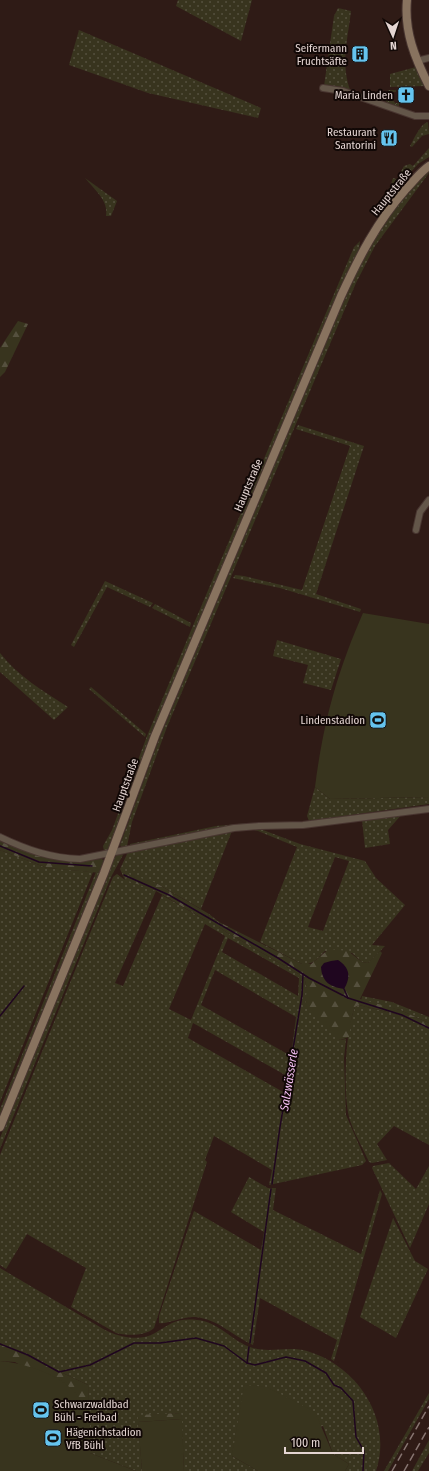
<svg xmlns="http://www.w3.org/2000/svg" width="429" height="1471" font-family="'Fira Sans Condensed',sans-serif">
<defs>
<pattern id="grass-dots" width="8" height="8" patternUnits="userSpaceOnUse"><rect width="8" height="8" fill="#38341e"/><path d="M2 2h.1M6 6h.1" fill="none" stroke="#55503e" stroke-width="1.8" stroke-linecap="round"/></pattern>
<pattern id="forest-firs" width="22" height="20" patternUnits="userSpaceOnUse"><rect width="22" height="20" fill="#38341e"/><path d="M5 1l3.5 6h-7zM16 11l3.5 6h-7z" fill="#55503e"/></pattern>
<pattern id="garden-furrows" width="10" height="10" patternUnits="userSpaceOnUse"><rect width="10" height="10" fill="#38341e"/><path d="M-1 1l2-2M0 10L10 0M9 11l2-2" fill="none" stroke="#55503e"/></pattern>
</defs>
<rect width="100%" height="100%" fill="#2f1b16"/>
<!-- grass -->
<g fill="url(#grass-dots)" fill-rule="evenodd">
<polygon points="178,0 252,0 241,41 176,6"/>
<path d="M 338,8 L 351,11 C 348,38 340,65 351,92 L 324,86 L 334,16 Z"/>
<polygon points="79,30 261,108 258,118 148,93 69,65"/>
<polygon points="416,67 426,86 390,87 390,74"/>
<path d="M 428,122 L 429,134 L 422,136 L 412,147 L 410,146 C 414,139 420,124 428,122 Z"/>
<polygon points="429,148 429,157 418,164 385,201 393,178 397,179 404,166 410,164 413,166"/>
<path d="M 429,170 L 429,173 L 375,246 L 356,283 L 167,727 L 132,822 L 127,846 L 122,848 L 120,845 L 160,737 L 352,282 C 372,242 395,199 429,170 Z"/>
<path d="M 85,178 L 117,201 L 111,216 L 106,216 C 109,201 94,189 85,178 Z"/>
<polygon points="360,241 359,249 109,849 104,851 103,846 112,830 147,736 192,628 354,247"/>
<polygon points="298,425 364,446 316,594 361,609 360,612 280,588 233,578 235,575 244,576 302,590 350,446 296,429"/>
<polygon points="105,581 153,603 150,607 107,587 74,647 71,645"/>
<polygon points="155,604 191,623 190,627 152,608"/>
<polygon points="277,640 341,659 331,690 303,683 308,665 273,656"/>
<path d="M 0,653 C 18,676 43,691 68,707 L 54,720 L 0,672 Z"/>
<polygon points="91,687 146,734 145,737 89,689"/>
<polygon points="315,787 330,799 429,797 429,804 309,821 307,816"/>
<polygon points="403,813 388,830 390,844 365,848 362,820"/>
<polygon points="248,823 269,823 130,847 130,844 216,826"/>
<path d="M 260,827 L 263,830 L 300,844 L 365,861 L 376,878 L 405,905 L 372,945 L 385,946 C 381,950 372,960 368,963 L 362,962 L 352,953 L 325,951 C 318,958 312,966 302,964 L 260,942 L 297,847 L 258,831 L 247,828 ZM 335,857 L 349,861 L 323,931 L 308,927 Z"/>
<path d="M 232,831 L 201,909 L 156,883 L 127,875 L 156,891 L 115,983 L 123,986 L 162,895 L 205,920 L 208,919 L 209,914 L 219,922 L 219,927 L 226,932 L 304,977 L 307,988 L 340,1040 L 346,1039 L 344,1058 L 346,1115 L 366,1161 L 362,1165 L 269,1185 L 272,1170 L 214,1136 L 205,1160 L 207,1162 L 154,1328 C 146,1336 127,1336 116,1333 L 71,1307 L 86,1268 L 27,1234 L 6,1269 L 0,1265 L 0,1155 L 113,877 L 117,874 L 125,880 L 120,869 L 128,852 ZM 205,924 L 225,936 L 191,1020 L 169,1009 ZM 228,938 L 299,978 L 298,996 L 222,952 ZM 215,970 L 296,1017 L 291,1056 L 201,1005 ZM 193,1023 L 287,1076 L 285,1093 L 188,1038 Z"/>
<polygon points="0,850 47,868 93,872 0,1102"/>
<polygon points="119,853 123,855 111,877 0,1149 0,1138 113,859"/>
<polygon points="96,872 101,873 0,1120 0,1109"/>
<polygon points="362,996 392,1002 429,1017 429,1023 400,1010 361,1001"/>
<path d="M 359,1005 L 399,1015 L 429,1029 L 429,1145 L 394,1126 L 377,1144 L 387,1160 L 372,1163 L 369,1162 C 363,1148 353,1132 349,1117 C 343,1091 345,1031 355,1007 Z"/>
<polygon points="389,1163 416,1189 429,1166 429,1204 410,1248 372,1168 373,1166"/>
<path d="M 249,1177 L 268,1188 L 276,1188 L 273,1210 L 361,1254 L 380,1190 L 382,1194 L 334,1361 L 331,1359 L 337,1340 L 260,1298 L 253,1345 C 233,1336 218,1319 195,1317 C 184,1316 165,1325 159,1323 L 159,1316 L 194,1211 L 261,1250 L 264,1232 L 231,1212 Z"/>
<polygon points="393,1218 415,1261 428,1269 396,1338 360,1317"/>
<path d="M 0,1268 L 105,1330 C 119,1337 140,1342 155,1333 C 171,1324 175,1318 197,1320 C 220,1322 232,1342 253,1348 C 270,1353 289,1346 307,1351 C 358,1366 393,1420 376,1471 L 345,1471 L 349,1464 L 333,1454 L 323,1426 L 232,1456 L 258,1471 L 184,1471 L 181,1413 L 138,1416 L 142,1471 L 136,1471 L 90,1453 L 88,1385 L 0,1343 Z"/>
<polygon points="429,1393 429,1399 388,1471 384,1471"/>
<polygon points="429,1440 429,1453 418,1471 412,1471"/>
</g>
<!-- forest -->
<g fill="url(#forest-firs)">
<polygon points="18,321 28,324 5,372 0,377 0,348"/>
<path d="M 0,839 C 38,858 59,863 102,859 L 104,861 L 101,873 L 47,868 L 0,850 Z"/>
<polygon points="128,874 156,883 209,914 208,920 205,920 156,891 126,880"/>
<polygon points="219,922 302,964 311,964 329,949 348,951 362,962 368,963 380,951 382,953 360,999 400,1010 429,1023 429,1029 399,1015 359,1005 355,1007 352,1016 349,1037 340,1040 305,1006 307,988 304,977 226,932 219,927"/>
<polygon points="0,1343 88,1385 90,1419 84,1419 82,1402 15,1362 0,1361"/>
<polygon points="181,1413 182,1419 138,1422 138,1415"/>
</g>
<!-- garden -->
<polygon fill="url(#garden-furrows)" points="388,90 396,90 396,92 393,92 390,95 395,103 399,103 399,107 390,105 380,96 380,92 388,92"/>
<!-- pitch -->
<g fill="#38341e">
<path d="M 363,613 L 429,624 L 429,797 L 330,799 L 315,787 C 323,723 337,672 363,613 Z"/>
<path d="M 0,1361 C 25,1363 68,1376 81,1401 C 83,1406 83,1413 84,1419 L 90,1419 L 90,1453 L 136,1471 L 0,1471 Z"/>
<polygon points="244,1385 267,1387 315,1412 333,1454 349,1464 345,1471 258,1471 232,1456"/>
<polygon points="182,1419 184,1471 142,1471 138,1422"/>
</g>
<!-- water -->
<path fill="#1f061f" d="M 338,960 C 350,968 351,977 344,989 C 330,987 322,982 321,967 L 324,963 L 331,961 Z"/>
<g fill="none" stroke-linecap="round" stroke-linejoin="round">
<!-- stream -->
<g stroke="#1f061f" stroke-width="1.5">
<polyline points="0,846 39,862 92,866"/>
<polyline points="124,875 169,895 278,958 309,978 348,998 402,1015 429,1028"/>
<polyline points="344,989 348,998"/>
<polyline points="0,1016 24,986"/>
<polyline points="272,1184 280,1127 302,995 303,974"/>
<polyline points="250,1343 271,1189"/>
<polyline points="0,1344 28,1355 59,1372 90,1365 134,1343 160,1343 196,1338 224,1346 247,1363 255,1365 286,1357 305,1361 326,1373 334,1385 341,1388 353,1401 356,1437 364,1451 363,1471"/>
<polyline points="247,1363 249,1347"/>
</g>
<defs>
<g id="street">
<polyline points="417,61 429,58"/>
<polyline points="323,88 343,91 415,116 429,116"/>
<polyline points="416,530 420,512 429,500"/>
<path d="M 0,837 C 27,850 51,858 80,859 L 234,828 L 259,826 L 303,825 L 429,809"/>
</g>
<g id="secondary">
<path d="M 407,0 C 404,32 415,58 429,86"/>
<path d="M 0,1127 L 104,873 L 155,736 L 341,296 C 359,257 377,222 405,190 C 413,182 420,172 429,166"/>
</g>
</defs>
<!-- street casing -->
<use href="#street" stroke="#483530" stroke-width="8"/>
<!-- secondary casing -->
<use href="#secondary" stroke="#483530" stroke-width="10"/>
<!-- street -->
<use href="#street" stroke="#635649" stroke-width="6"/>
<!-- secondary -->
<use href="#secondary" stroke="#88735f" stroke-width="8"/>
<!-- rail -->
<g stroke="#877571" stroke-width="1.5" stroke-dasharray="8 4" stroke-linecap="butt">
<polyline points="392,1471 429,1406"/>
<polyline points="404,1471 429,1427"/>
</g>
</g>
<!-- icons -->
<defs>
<symbol id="building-square" viewBox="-11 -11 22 22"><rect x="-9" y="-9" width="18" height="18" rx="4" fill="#65c4ef" stroke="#110806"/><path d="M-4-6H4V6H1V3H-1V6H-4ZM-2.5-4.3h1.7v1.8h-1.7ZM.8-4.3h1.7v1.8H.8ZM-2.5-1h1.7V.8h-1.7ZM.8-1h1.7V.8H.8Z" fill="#111"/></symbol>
<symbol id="church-square" viewBox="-11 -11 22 22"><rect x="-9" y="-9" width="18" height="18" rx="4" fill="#65c4ef" stroke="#110806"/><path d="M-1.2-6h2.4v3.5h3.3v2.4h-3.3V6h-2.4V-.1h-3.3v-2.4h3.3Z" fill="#111"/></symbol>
<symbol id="restaurant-square" viewBox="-11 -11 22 22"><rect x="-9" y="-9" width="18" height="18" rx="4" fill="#65c4ef" stroke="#110806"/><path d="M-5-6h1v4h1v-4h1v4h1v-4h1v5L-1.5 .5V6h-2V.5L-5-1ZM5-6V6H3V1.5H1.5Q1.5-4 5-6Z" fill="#111"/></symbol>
<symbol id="stadium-square" viewBox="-11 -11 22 22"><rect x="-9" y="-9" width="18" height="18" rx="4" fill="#65c4ef" stroke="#110806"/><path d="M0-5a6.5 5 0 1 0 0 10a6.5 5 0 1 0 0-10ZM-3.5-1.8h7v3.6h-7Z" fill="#111"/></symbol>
</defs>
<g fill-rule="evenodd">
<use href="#building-square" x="350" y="44" width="20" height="20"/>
<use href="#church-square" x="396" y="85" width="20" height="20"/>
<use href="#restaurant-square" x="379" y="128" width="20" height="20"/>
<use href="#stadium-square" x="368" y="710" width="20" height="20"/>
<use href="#stadium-square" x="31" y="1400" width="20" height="20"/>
<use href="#stadium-square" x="43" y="1428" width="20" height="20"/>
</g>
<g text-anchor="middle" stroke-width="4" stroke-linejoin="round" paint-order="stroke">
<!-- poi labels -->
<g font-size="11" fill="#e4d5d2" stroke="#110806" text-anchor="end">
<text x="347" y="52">Seifermann<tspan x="347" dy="13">Fruchtsäfte</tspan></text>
<text x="393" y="99">Maria Linden</text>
<text x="376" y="136">Restaurant<tspan x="376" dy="13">Santorini</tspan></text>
<text x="365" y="724">Lindenstadion</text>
<text x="54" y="1408" text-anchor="start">Schwarzwaldbad<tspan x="54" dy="13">Bühl - Freibad</tspan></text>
<text x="66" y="1436" text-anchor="start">Hägenichstadion<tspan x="66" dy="13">VfB Bühl</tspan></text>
</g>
<!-- street labels -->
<g font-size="11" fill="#e4d5d2" stroke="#110806">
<text transform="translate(391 192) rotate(-51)" y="4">Hauptstraße</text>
<text transform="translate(248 485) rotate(-67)" y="4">Hauptstraße</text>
<text transform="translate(125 785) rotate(-70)" y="4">Hauptstraße</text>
</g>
<!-- water labels -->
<g font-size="12" font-style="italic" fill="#f4bff2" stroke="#110806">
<text transform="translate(289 1080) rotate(-81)" y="4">Salzwässerle</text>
</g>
</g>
<!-- north arrow -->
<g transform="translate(393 36) rotate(177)" stroke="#110806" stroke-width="3" paint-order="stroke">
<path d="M0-3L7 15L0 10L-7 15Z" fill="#e4d5d2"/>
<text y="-6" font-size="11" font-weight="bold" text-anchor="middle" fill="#e4d5d2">N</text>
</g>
<!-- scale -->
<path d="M285 1447v6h78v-6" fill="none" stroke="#e4d5d2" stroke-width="2"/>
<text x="291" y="1447" font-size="12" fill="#e4d5d2" stroke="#110806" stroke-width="3" paint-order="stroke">100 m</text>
</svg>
